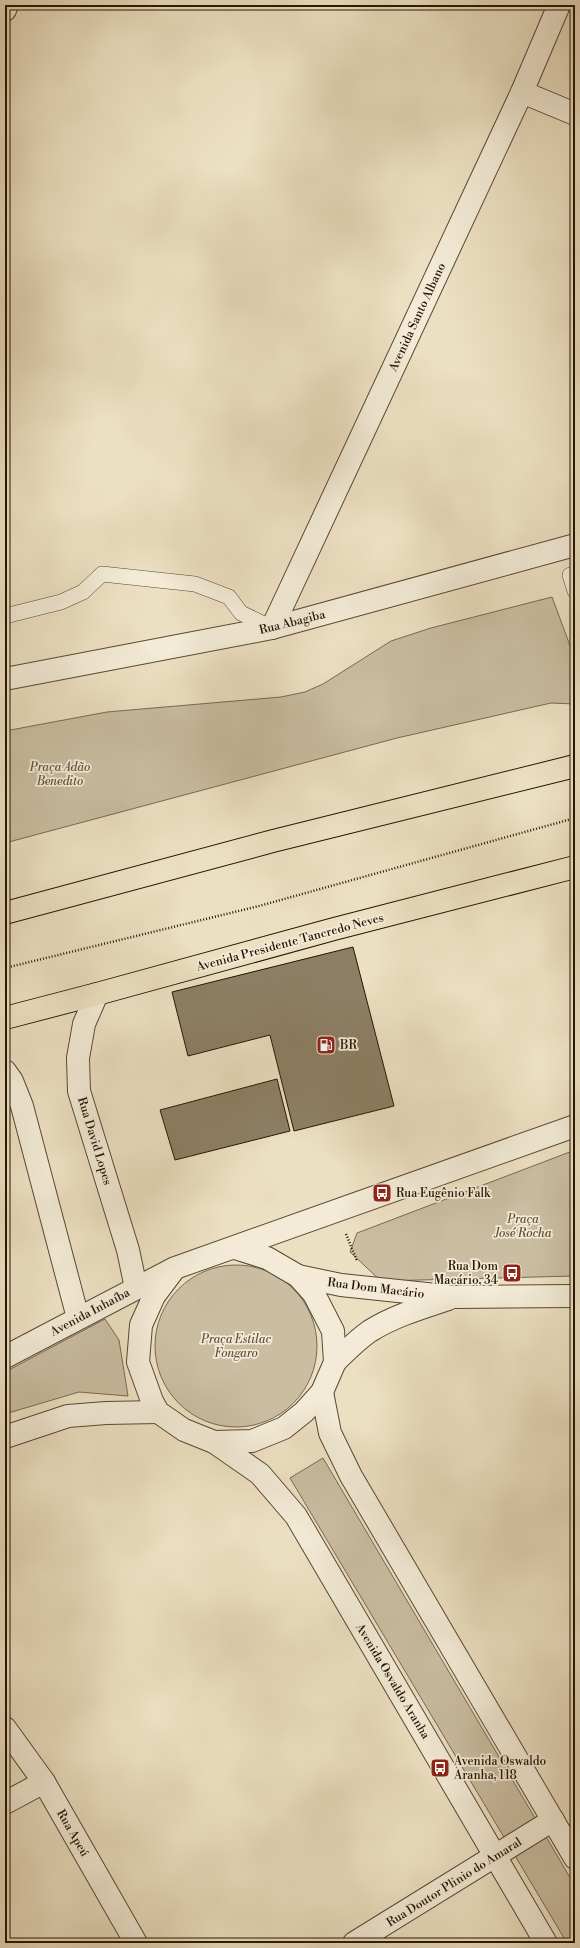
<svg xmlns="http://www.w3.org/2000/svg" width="580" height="1948" font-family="'Libre Bodoni',serif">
<rect width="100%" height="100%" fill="#ece0c2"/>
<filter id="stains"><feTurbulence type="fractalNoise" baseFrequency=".005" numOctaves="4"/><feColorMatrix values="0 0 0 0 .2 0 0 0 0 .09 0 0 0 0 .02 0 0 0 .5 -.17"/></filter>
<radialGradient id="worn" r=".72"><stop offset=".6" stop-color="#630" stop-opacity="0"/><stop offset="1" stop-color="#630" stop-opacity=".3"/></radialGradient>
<!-- green -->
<g fill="#cabda2" stroke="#786952">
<polygon points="552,597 575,659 575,704 551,703 397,738 5,843 5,731 107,712 281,697 305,692 323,684 391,641 431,628"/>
<polygon points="575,1150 575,1276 381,1281 350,1252 357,1233"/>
<circle cx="236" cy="1346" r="81"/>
<polygon points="105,1319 119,1340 128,1396 79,1392 5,1414 5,1372"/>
<polygon points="323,1458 575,1886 575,1943 567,1943 290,1478"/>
</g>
<!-- building -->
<g fill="#8d7f66" stroke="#261503">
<polygon points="353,947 394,1106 294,1131 270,1035 188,1056 172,992"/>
<polygon points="277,1079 290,1131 175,1160 160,1110"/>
</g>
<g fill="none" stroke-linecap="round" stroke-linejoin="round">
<defs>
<g id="lane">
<polyline points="575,574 570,575 575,591"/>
<polyline points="5,616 61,602 83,592 102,574 195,584 229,597 241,613 272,628"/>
</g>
<g id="street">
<polyline points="5,10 7,5"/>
<polyline points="522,92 575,114"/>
<polyline points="272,628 522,92 559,5"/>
<polyline points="5,679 272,628 575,545"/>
<polyline points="97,994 84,1024 78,1058 79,1091 128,1250 136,1288"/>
<polyline points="5,1071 12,1081 22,1106 78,1318"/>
<polyline points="172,1272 154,1296 141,1325 138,1362 152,1401 158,1412 184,1430 214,1442 252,1441 284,1428 304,1412 322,1392 335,1362 333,1331 314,1294 298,1276 267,1258 235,1248"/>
<polyline points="298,1276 341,1285 455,1297 575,1296"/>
<polyline points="5,1357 175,1268 575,1126"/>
<path d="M 335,1362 C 346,1351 357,1340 370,1331 C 394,1316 421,1308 448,1299"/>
<polyline points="322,1392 330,1433 351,1476 575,1858"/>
<polyline points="5,1437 68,1416 106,1413 158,1412"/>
<polyline points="214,1442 260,1474 296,1516 546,1943"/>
<polyline points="5,1728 44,1782 136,1943"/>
<polyline points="5,1803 44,1782"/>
<polyline points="354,1943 553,1820"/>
</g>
<g id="highway">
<polyline points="5,913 273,841 575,766"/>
<polyline points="5,1018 97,994 334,929 575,867"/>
</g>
</defs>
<!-- lane casing -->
<use href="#lane" stroke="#584833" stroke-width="16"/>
<!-- street casing -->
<use href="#street" stroke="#584833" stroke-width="24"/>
<!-- highway casing -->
<use href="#highway" stroke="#261503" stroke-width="24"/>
<!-- path -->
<g stroke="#261503" stroke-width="2.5" stroke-dasharray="1 2" stroke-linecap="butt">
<polyline points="5,968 259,906 575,818"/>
<polyline points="346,1234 357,1261"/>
</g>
<!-- lane -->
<use href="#lane" stroke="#f3ebd7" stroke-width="15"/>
<!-- street -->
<use href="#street" stroke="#f3ebd7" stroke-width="22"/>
<!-- highway -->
<use href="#highway" stroke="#ece0c2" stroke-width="22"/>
</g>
<!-- icons -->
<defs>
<symbol id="fuel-square" viewBox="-11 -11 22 22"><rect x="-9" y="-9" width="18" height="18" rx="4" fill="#8f2418" stroke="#f3ebd7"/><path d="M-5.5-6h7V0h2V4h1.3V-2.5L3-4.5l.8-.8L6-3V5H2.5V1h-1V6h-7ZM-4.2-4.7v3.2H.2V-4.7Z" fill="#fff"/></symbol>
<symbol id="bus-square" viewBox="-11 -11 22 22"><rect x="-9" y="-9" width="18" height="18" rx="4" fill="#8f2418" stroke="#f3ebd7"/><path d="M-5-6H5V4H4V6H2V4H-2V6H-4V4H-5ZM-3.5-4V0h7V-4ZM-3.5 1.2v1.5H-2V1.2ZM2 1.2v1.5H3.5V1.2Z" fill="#fff"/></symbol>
</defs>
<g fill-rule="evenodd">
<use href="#fuel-square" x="315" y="1034" width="22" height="22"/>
<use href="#bus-square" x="371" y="1182" width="22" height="22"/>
<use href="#bus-square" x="501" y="1262" width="22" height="22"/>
<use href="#bus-square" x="429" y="1757" width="22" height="22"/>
</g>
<g text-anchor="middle" stroke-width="3.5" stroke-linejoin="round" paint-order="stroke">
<!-- street labels -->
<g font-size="12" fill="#261503" stroke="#f3ebd7">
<text transform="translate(417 317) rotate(-65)" y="4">Avenida Santo Albano</text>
<text transform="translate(292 622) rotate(-14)" y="4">Rua Abagiba</text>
<text transform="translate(290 942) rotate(-15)" y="4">Avenida Presidente Tancredo Neves</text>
<text transform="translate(95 1141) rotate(73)" y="4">Rua David Lopes</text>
<text transform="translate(376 1288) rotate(7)" y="4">Rua Dom Macário</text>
<text transform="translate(90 1312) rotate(-28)" y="4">Avenida Inhaíba</text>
<text transform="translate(393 1681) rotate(59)" y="4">Avenida Osvaldo Aranha</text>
<text transform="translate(73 1833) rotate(60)" y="4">Rua Apeú</text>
<text transform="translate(454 1882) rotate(-32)" y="4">Rua Doutor Plinio do Amaral</text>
</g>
<!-- park labels -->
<g font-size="12" font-style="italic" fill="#5f503b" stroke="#f3ebd7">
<text x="60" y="771">Praça Adão<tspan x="60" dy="14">Benedito</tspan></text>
<text x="523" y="1223">Praça<tspan x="523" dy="14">José Rocha</tspan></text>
<text x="236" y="1343">Praça Estilac<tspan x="236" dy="14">Fongaro</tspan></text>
</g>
<!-- poi labels -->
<g font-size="12" fill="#261503" stroke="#f3ebd7" text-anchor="start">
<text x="340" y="1049">BR</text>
<text x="396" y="1197">Rua Eugênio Falk</text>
<text x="498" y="1270" text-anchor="end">Rua Dom<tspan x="498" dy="14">Macário, 34</tspan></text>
<text x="454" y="1765">Avenida Oswaldo<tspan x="454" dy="14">Aranha, 118</tspan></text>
</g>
</g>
<!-- margin -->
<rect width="580" height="1948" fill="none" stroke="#ece0c2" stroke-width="20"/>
<rect x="6" y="6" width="568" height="1936" fill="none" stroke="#261503" stroke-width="2"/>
<rect x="10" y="10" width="560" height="1928" fill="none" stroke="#261503"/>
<rect width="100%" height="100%" filter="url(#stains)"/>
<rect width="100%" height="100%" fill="url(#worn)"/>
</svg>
